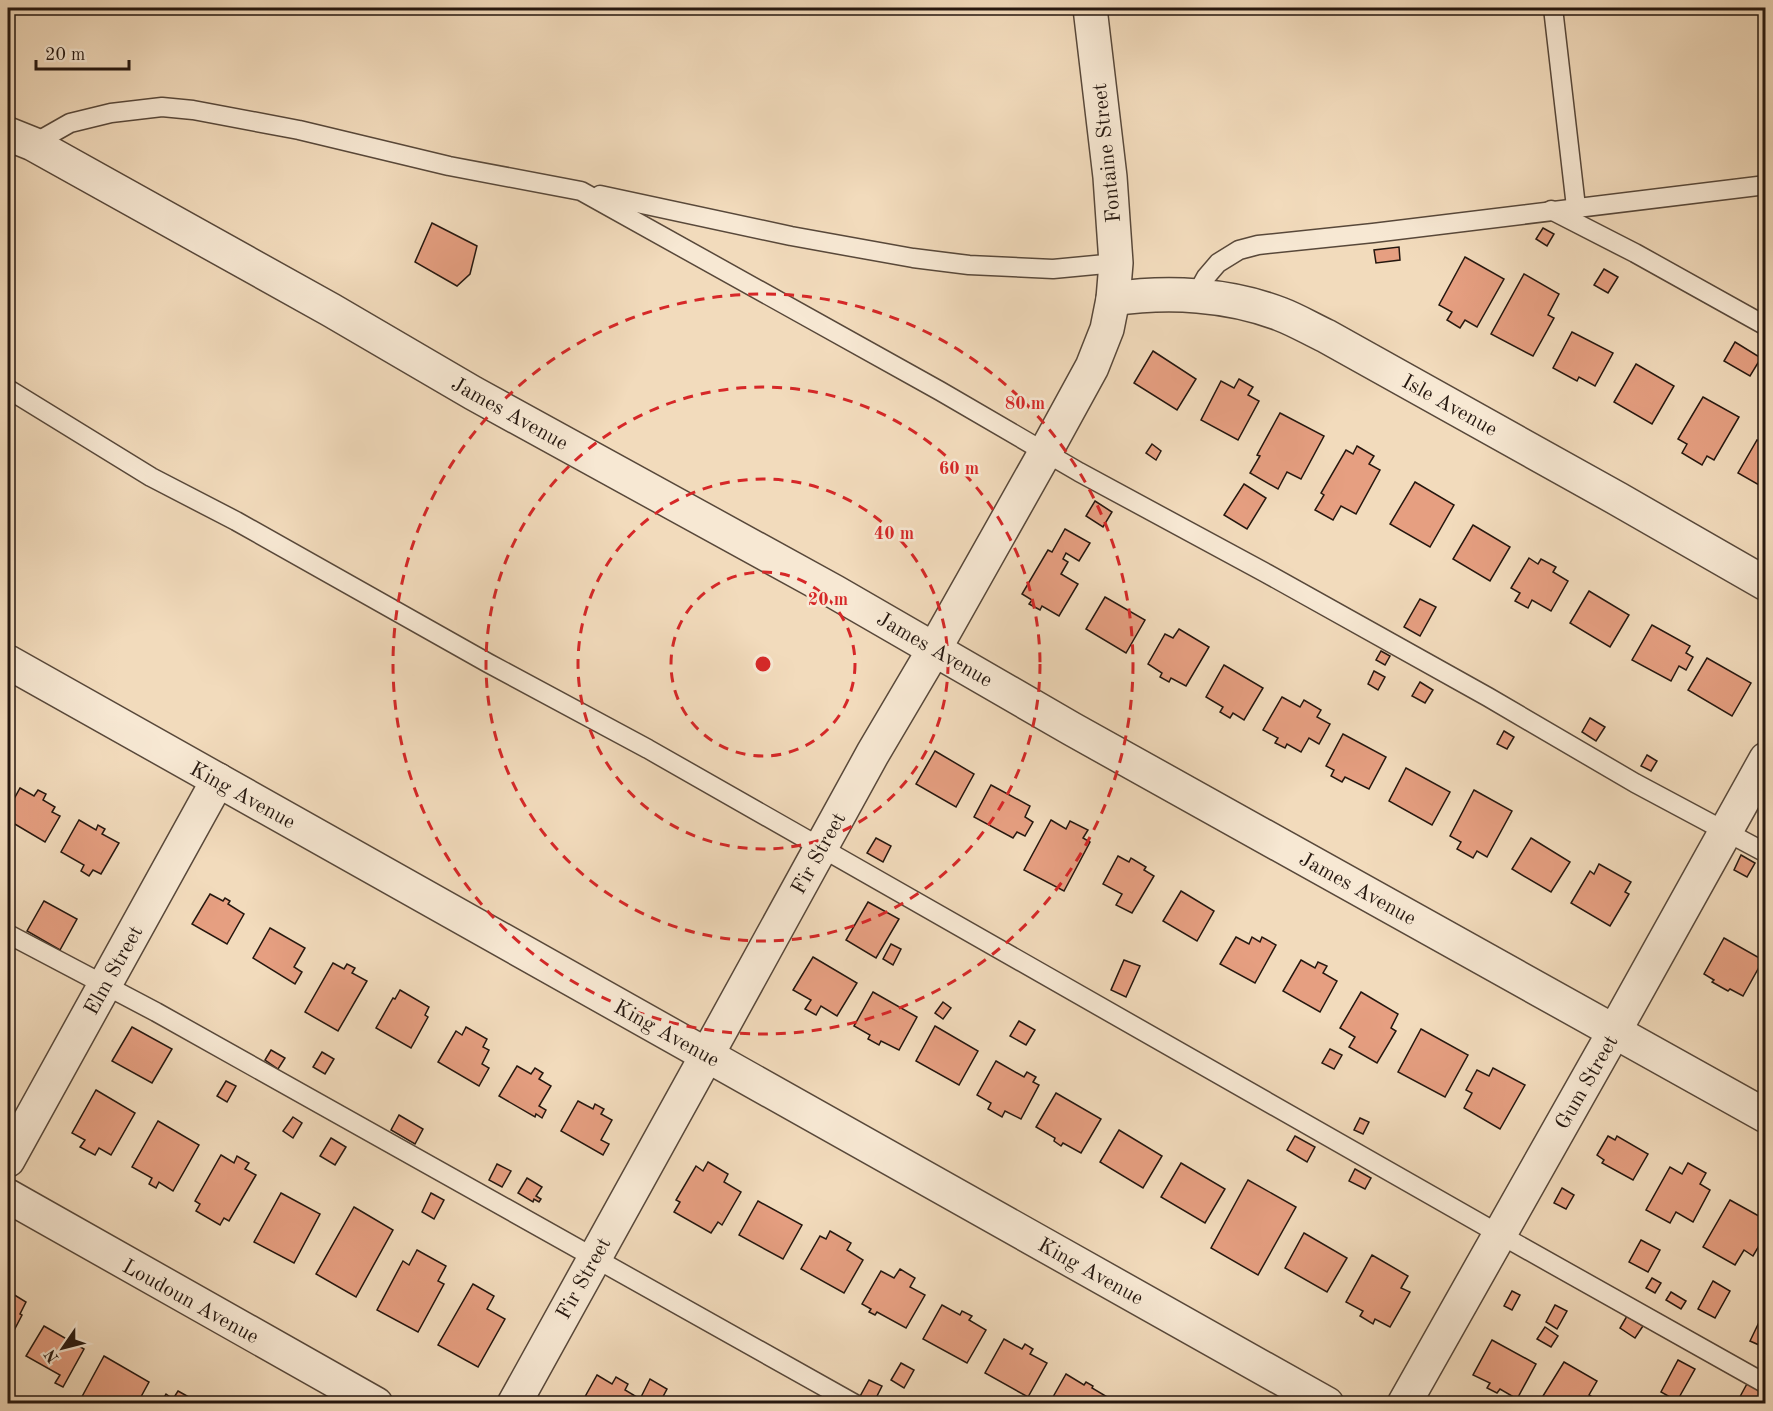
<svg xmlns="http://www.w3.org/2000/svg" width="1773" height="1411" font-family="'Old Standard TT',serif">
<rect width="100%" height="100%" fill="#f2dbbc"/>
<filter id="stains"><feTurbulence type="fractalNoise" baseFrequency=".00333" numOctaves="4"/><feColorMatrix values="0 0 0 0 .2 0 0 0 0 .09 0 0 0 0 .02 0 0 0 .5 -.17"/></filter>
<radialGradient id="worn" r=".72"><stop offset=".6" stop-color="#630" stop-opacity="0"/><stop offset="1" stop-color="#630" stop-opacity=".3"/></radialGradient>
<!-- building -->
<g fill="#e69f81" stroke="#25170f" stroke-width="1.5">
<polygon points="432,223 477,246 470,274 457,286 415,262"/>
<polygon points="1543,228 1554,234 1547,246 1536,239"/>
<polygon points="1399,247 1400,260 1376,263 1374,250"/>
<polygon points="1465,257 1504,279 1477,327 1465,320 1460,328 1447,320 1452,312 1439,305"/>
<polygon points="1604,269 1618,277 1608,293 1594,285"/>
<polygon points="1524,274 1559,294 1548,315 1554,318 1533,356 1491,334"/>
<polygon points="1572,332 1613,353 1595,386 1579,377 1577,381 1553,368"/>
<polygon points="1735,342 1761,358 1750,376 1724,361"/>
<polygon points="1153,351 1196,379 1177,410 1134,383"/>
<polygon points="1636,364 1674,386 1652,424 1614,402"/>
<polygon points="1239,379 1253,387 1248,395 1259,401 1238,440 1201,420 1221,381 1234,388"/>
<polygon points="1703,397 1739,417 1714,460 1707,456 1702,465 1682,453 1687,444 1678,439"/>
<polygon points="1280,413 1324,436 1301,479 1287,472 1278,489 1250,473 1260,456 1257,455"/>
<polygon points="1757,440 1766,445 1766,489 1738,473"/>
<polygon points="1152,444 1161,451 1156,460 1146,453"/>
<polygon points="1357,446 1374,456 1369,464 1380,470 1356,514 1341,506 1333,520 1315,510 1324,495 1321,493 1346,450 1353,454"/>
<polygon points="1415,482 1454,505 1430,547 1390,524"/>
<polygon points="1244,484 1266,498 1247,529 1224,515"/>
<polygon points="1095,501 1112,512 1103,527 1086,516"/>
<polygon points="1473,525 1510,547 1490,581 1453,559"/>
<polygon points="1065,529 1090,543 1079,561 1066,553 1063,559 1068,562 1061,574 1078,584 1059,616 1042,606 1040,610 1029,604 1032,600 1022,594 1048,550 1052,552"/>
<polygon points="1529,558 1538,564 1541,559 1556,567 1553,572 1568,581 1551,611 1532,600 1528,608 1515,601 1520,593 1511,588"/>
<polygon points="1589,591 1629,615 1610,647 1570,623"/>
<polygon points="1105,597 1145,620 1126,653 1086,629"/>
<polygon points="1420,599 1436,607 1420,636 1404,627"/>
<polygon points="1652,625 1690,646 1686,653 1693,657 1686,670 1679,666 1671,681 1632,660"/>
<polygon points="1179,629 1209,647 1186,686 1171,678 1169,682 1160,677 1162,673 1148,664 1165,634 1173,638"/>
<polygon points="1381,651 1390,656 1385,665 1376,660"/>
<polygon points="1707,658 1751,683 1732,716 1688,690"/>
<polygon points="1224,665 1263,688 1244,720 1233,713 1230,718 1220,712 1223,707 1206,697"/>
<polygon points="1374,671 1385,677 1378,690 1368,684"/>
<polygon points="1420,682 1433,690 1425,703 1412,696"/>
<polygon points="1282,697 1300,707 1304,700 1321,710 1317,717 1330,724 1319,744 1309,738 1301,752 1287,744 1285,748 1275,743 1278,738 1263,730"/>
<polygon points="1590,718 1605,727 1596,741 1582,732"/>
<polygon points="1504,731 1514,737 1507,749 1497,744"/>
<polygon points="1343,734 1386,757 1369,789 1345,777 1342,782 1331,776 1334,770 1326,766"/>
<polygon points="935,751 974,774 956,807 916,784"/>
<polygon points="1647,755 1657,761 1651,771 1641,766"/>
<polygon points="1406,768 1450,792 1432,825 1389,801"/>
<polygon points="991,785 1030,806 1025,817 1033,822 1025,836 1017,832 1013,838 974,817"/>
<polygon points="20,788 34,796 38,790 46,794 43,800 55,807 52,812 60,816 45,842 8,820 8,810"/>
<polygon points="1474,790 1512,811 1487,857 1477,851 1473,858 1457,849 1461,842 1450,836"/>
<polygon points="79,820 96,830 98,825 105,829 102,834 119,843 101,874 93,870 89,876 81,871 84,865 61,852"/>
<polygon points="1051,820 1066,829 1070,821 1088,830 1083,838 1090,842 1064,891 1024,870"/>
<polygon points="876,838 891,846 883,862 867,853"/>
<polygon points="1531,838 1570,862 1551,892 1512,869"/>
<polygon points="1741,855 1755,863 1747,877 1734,870"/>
<polygon points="1118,856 1129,862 1131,858 1146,867 1144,870 1154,876 1132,913 1116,905 1122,894 1103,884"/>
<polygon points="1599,864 1631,882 1625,892 1629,894 1610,926 1571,903 1590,871 1594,874"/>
<polygon points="1181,891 1214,911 1197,941 1163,921"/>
<polygon points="210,894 223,901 225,898 230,901 228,904 244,914 227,944 192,924"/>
<polygon points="44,901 77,919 60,950 27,931"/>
<polygon points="868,902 899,919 876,958 846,940"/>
<polygon points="270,928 305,948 294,967 302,972 295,984 253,958"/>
<polygon points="1236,937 1249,944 1252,937 1260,942 1262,937 1276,945 1255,983 1220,964"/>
<polygon points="1724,938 1763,960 1743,996 1730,989 1728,991 1712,982 1714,980 1704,974"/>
<polygon points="891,944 901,949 893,965 883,959"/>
<polygon points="813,957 857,983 837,1016 821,1006 816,1015 805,1009 811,1000 793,990"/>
<polygon points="1124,960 1140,966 1126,997 1111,990"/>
<polygon points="1301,960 1315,968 1318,962 1327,966 1323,973 1337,981 1320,1012 1283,991"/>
<polygon points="333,963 344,969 347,964 355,968 352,973 367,981 338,1031 305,1012"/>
<polygon points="400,990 429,1007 425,1015 428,1017 411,1048 376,1028 393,998 395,999"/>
<polygon points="873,992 917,1017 899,1050 881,1041 879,1045 868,1039 870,1035 854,1026"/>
<polygon points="1361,992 1398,1014 1391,1028 1396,1031 1377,1063 1349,1047 1355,1037 1340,1028"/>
<polygon points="943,1002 951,1008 943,1019 935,1013"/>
<polygon points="1019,1021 1035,1030 1026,1045 1010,1036"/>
<polygon points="935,1026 978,1051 959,1085 916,1061"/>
<polygon points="132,1027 172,1049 152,1083 112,1061"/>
<polygon points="466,1027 487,1039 483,1047 489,1050 482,1064 489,1068 479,1086 438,1062 456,1031 462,1035"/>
<polygon points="1421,1029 1468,1055 1445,1097 1398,1072"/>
<polygon points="1330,1049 1342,1055 1334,1069 1322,1063"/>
<polygon points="271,1050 285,1058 278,1069 265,1060"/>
<polygon points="322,1052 334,1059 325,1074 313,1067"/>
<polygon points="996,1061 1024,1077 1027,1072 1036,1077 1033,1082 1039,1085 1021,1119 1005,1111 1002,1117 988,1109 991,1103 977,1095"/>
<polygon points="517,1066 531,1074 535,1068 543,1073 539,1079 551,1086 539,1106 546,1110 542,1118 536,1114 535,1117 499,1096"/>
<polygon points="1493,1068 1525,1085 1500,1129 1464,1108 1472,1093 1466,1090 1477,1070 1489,1076"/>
<polygon points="226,1081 236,1086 227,1102 217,1096"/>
<polygon points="96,1090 135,1113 111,1155 99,1148 95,1155 80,1147 85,1140 72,1133"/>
<polygon points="1056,1093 1101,1119 1081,1153 1063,1143 1061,1146 1054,1141 1055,1138 1036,1127"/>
<polygon points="578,1101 593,1109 595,1104 604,1109 601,1114 612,1120 601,1140 609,1144 603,1155 561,1131"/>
<polygon points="399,1115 423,1129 415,1144 391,1130"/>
<polygon points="293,1117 302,1123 293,1138 283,1131"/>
<polygon points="1360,1118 1369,1122 1363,1134 1354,1130"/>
<polygon points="158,1121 199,1145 173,1191 159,1182 156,1188 149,1184 152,1178 132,1167"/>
<polygon points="1119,1130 1162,1156 1143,1188 1100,1162"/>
<polygon points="1295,1136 1315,1147 1307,1162 1287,1150"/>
<polygon points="1608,1136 1615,1140 1617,1136 1648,1154 1633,1180 1602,1163 1604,1160 1597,1155"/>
<polygon points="331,1138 346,1147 335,1165 320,1156"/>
<polygon points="221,1155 234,1163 237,1156 249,1163 245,1169 256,1175 229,1221 224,1218 220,1225 196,1211 200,1204 195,1201"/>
<polygon points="708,1162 728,1174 724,1182 741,1192 722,1225 718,1222 711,1233 674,1212 680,1202 676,1200 696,1166 703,1171"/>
<polygon points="1181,1163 1225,1189 1205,1223 1161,1197"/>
<polygon points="1688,1163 1706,1173 1700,1184 1710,1190 1693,1222 1676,1212 1670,1223 1646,1210 1670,1167 1682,1174"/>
<polygon points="497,1164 511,1171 502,1187 489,1180"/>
<polygon points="1355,1169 1371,1178 1365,1189 1349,1181"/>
<polygon points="527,1178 542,1187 536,1196 541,1199 539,1202 534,1199 533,1202 518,1193"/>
<polygon points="1248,1180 1296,1207 1258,1275 1211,1248"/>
<polygon points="1562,1188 1574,1195 1566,1209 1554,1203"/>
<polygon points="281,1193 320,1214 294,1263 254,1242"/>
<polygon points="431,1193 444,1200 434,1219 422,1212"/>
<polygon points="1730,1200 1766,1220 1766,1234 1753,1256 1744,1250 1735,1265 1703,1247"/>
<polygon points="758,1201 802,1225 783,1259 739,1235"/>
<polygon points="354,1207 393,1230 356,1297 316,1274"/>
<polygon points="830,1231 851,1243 847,1250 863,1260 844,1293 801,1269 820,1236 826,1239"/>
<polygon points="1304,1233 1347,1258 1327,1292 1285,1268"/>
<polygon points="1641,1240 1660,1250 1648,1272 1629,1262"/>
<polygon points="417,1250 446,1266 438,1281 444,1284 418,1332 377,1310 403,1261 409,1265"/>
<polygon points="1372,1255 1408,1276 1401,1288 1410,1292 1390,1327 1375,1319 1373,1324 1360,1316 1363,1311 1346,1302"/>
<polygon points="900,1269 915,1278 910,1287 925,1295 906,1328 877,1312 875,1315 869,1312 871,1309 862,1304 881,1271 894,1278"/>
<polygon points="1652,1278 1661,1283 1655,1293 1646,1288"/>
<polygon points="1713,1281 1730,1291 1715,1318 1698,1309"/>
<polygon points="473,1284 494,1296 487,1309 505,1319 478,1367 438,1345"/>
<polygon points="8,1291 26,1302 20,1314 22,1315 8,1342"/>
<polygon points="1512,1291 1520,1295 1512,1310 1504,1306"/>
<polygon points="1671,1292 1686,1301 1681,1309 1666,1300"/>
<polygon points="942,1305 960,1315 962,1311 972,1316 969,1320 986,1330 967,1363 923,1339"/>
<polygon points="1555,1305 1567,1311 1557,1329 1546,1322"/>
<polygon points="1763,1314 1766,1316 1766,1348 1750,1341"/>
<polygon points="1627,1316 1643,1326 1635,1338 1620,1328"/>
<polygon points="44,1326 84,1349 63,1387 55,1383 60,1375 26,1356"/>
<polygon points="1545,1327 1558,1336 1551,1347 1537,1339"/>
<polygon points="1004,1339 1022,1349 1025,1344 1033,1349 1030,1354 1047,1363 1028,1397 985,1373"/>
<polygon points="1492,1340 1536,1364 1517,1399 1500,1389 1497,1393 1487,1388 1490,1383 1473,1375"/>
<polygon points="104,1356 149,1382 137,1404 78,1404"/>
<polygon points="1678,1360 1695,1369 1677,1401 1661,1392"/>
<polygon points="1564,1362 1597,1381 1589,1395 1597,1400 1595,1404 1538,1404"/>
<polygon points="901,1363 914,1370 904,1388 891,1380"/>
<polygon points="1066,1374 1084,1385 1086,1382 1093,1386 1092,1388 1109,1398 1106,1404 1049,1404"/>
<polygon points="597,1375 612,1384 616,1377 628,1384 625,1390 640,1399 650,1379 667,1389 659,1404 581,1404"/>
<polygon points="869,1380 882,1386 873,1404 865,1404 858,1400"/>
<polygon points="1748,1382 1766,1394 1760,1404 1736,1404"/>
<polygon points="178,1391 198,1402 197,1404 160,1404 166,1394 173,1399"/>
</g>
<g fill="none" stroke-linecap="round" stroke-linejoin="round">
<defs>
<g id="service">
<polyline points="1553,8 1576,207"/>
<polyline points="33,144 70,123 111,113 162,107 193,110 299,130 449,166 581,191 940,391 1079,472 1264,572 1488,697 1635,783 1766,853"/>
<polyline points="600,195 791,236 913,258 969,265 1053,269 1116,263"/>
<polyline points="1551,210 1635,253 1766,326"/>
<polyline points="1196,295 1206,277 1218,263 1239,250 1258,245 1373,233 1766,185"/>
<polyline points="8,389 151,477 236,521 488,663 648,749 1499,1234 1766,1384"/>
<polyline points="8,934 156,1012 855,1404"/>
</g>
<g id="minor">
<polyline points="8,134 33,144 331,310 473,393 835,592 1072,729 1766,1116"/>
<path d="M 1113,299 C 1168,291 1228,294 1280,314 C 1296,320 1311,329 1326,336 L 1618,499 L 1766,584"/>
<polyline points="8,1160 218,780"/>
<polyline points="8,1196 376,1404"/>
<polyline points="514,1404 707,1055"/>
<polyline points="1404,1404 1614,1032 1766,759"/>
</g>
<g id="tertiary">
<polyline points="8,662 1327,1404"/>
<polyline points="707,1055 873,753 935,648 1046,451 1092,367 1107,329 1113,299 1116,263 1110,177 1090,8"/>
</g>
</defs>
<!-- service casing -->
<use href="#service" stroke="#58483a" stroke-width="21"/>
<!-- minor casing -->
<use href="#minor" stroke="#58483a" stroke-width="36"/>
<!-- tertiary casing -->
<use href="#tertiary" stroke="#58483a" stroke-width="36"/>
<!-- service -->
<use href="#service" stroke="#f7e8d3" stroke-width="18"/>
<!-- minor -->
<use href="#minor" stroke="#f7e8d3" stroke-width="33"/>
<!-- tertiary -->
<use href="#tertiary" stroke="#f7e8d3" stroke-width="33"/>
</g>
<!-- distance rings -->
<g fill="none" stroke="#d62828" stroke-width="3" stroke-dasharray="10 8">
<circle cx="763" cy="664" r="92"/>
<circle cx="763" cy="664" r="185"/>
<circle cx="763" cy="664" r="277"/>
<circle cx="763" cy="664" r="370"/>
</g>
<g text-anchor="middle" stroke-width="5" stroke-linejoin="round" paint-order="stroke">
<!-- street labels -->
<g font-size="21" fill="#25170f" stroke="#f7e8d3">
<text transform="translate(1106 153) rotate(-96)" y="7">Fontaine Street</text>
<text transform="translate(1450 405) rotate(29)" y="7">Isle Avenue</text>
<text transform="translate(510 413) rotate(29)" y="7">James Avenue</text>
<text transform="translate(935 649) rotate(30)" y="7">James Avenue</text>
<text transform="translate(243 795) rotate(29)" y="7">King Avenue</text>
<text transform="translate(818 853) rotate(-61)" y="7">Fir Street</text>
<text transform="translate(1358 888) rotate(29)" y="7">James Avenue</text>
<text transform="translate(113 970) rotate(-61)" y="7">Elm Street</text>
<text transform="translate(667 1033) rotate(29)" y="7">King Avenue</text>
<text transform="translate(1586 1082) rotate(-60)" y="7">Gum Street</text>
<text transform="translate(1091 1271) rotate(29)" y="7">King Avenue</text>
<text transform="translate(583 1278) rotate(-61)" y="7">Fir Street</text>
<text transform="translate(191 1301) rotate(29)" y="7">Loudoun Avenue</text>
</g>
</g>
<circle cx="763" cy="664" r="9" fill="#d62828" stroke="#f7e8d3" stroke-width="3"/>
<g font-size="18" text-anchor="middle" font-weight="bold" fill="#d62828" stroke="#f7e8d3" stroke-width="5" stroke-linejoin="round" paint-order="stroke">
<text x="1025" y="409">80 m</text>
<text x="959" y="474">60 m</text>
<text x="894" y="539">40 m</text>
<text x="828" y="605">20 m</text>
</g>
<!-- margin -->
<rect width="1773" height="1411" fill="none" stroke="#f2dbbc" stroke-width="30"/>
<rect x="9" y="9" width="1755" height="1393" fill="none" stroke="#25170f" stroke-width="3"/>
<rect x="15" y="15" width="1743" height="1381" fill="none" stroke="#25170f" stroke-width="1.5"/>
<!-- north arrow -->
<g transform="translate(63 1348) rotate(235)" stroke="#f7e8d3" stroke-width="4.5" paint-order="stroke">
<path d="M0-4.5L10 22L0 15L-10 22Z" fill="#25170f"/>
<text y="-9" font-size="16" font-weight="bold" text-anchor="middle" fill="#25170f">N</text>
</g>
<!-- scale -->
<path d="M36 60v9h93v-9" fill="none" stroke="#25170f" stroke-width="3"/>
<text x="45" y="60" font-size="18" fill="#25170f" stroke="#f7e8d3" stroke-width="4.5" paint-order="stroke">20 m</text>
<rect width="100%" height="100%" filter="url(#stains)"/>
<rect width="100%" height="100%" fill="url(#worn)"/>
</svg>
